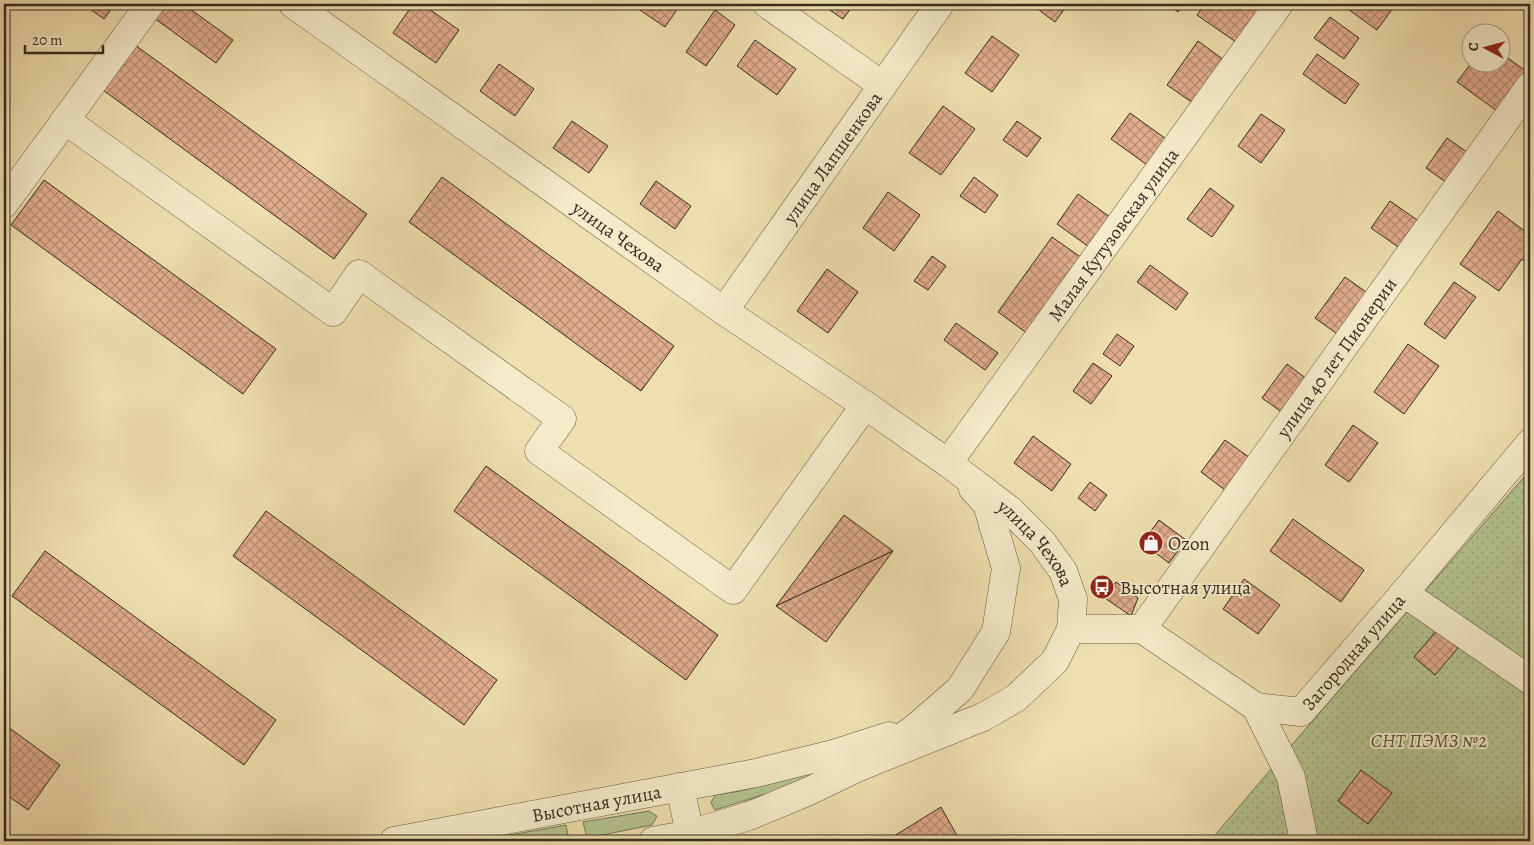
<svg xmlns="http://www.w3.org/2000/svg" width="1534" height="845" font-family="Alegreya,serif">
<defs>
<pattern id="garden-dots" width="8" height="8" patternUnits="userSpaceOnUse" patternTransform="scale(1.25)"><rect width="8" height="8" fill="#b4c38f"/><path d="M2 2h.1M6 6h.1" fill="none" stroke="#939f74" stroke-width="1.8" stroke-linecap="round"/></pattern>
<pattern id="building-cross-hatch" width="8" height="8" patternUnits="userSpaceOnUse" patternTransform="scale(1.25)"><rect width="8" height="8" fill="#e1ac8c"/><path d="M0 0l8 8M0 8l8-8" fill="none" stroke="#b78c72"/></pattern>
</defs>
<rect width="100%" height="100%" fill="#efdfae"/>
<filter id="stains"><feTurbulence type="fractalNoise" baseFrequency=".004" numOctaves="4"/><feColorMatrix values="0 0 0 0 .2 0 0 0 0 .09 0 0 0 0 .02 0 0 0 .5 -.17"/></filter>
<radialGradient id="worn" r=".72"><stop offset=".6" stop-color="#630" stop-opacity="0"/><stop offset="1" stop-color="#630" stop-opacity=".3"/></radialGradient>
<!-- grass -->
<g fill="#b4c38f" stroke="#747858">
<polygon points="830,769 775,791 715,810 711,803 715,795 740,791"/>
<polygon points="649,811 657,816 652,825 587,838 583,822"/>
<polygon points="566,825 569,841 477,841"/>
</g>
<!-- garden -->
<polygon fill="url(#garden-dots)" stroke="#747858" points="1530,470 1530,841 1210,841 1277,762"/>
<!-- building -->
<g fill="url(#building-cross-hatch)" stroke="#352c21">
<polygon points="83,4 115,4 104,19"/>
<polygon points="164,4 183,4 233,40 216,63 154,18"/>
<polygon points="413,4 422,4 459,30 436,63 393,33"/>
<polygon points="631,4 681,4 665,27"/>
<polygon points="821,4 854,4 843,19"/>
<polygon points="1031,4 1068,4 1055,22"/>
<polygon points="1167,4 1184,4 1178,12"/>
<polygon points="1205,4 1263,4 1236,42 1197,15"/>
<polygon points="1341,4 1396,4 1377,30"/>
<polygon points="715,10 735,25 706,66 686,52"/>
<polygon points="1330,17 1359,38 1344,59 1314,38"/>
<polygon points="992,36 1019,55 992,92 965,73"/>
<polygon points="755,40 796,69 777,95 737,66"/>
<polygon points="1198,41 1224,60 1193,103 1167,85"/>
<polygon points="135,45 367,214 334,259 103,90"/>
<polygon points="1317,54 1359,84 1345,104 1303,74"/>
<polygon points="1502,54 1526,71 1497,111 1457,82 1472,62 1502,62"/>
<polygon points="499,64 534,89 515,116 480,91"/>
<polygon points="943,106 975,129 941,175 909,153"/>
<polygon points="1130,113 1169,141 1150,167 1111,139"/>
<polygon points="1261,114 1285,130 1261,163 1238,146"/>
<polygon points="572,121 608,146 589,173 553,148"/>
<polygon points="1017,121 1041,138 1027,157 1003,140"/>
<polygon points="1447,138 1471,155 1450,185 1426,168"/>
<polygon points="442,177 674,346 641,391 409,222"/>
<polygon points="974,177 998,195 985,213 960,196"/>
<polygon points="44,180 276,349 243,394 11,225"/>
<polygon points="656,181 691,206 675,229 640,204"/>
<polygon points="1210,188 1234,206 1212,237 1187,219"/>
<polygon points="888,192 920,215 894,251 863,228"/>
<polygon points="1078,194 1110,217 1089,247 1057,224"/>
<polygon points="1390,201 1420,222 1401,249 1371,228"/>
<polygon points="1498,211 1530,235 1530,266 1522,259 1499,291 1460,264"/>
<polygon points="1052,237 1082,258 1028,334 998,312"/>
<polygon points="932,256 946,266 928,290 914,281"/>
<polygon points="1150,265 1188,293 1176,310 1137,282"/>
<polygon points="827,269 858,292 828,333 797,311"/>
<polygon points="1345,277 1369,294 1340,336 1315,318"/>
<polygon points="1454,282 1476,297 1445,339 1424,324"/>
<polygon points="956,323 998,353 985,370 944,340"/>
<polygon points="1117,334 1134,346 1120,366 1103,354"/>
<polygon points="1408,344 1439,366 1404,414 1374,392"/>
<polygon points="1093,363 1112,376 1091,404 1073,391"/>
<polygon points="1287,364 1307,379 1283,413 1262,398"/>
<polygon points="1353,425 1378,443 1349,482 1325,465"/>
<polygon points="1033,436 1071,464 1052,491 1014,463"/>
<polygon points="1225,440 1253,460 1229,493 1201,472"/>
<polygon points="486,466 718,635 686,680 454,511"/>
<polygon points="1090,482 1107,495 1095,511 1078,498"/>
<polygon points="266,511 497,680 464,725 233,556"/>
<polygon points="844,515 893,551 776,606"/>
<polygon points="1293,519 1364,570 1341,602 1270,551"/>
<polygon points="1159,520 1186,540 1169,563 1142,543"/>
<polygon points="45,551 276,720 244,765 12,596"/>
<polygon points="893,551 826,642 776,606"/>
<polygon points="1244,579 1280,605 1258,634 1223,609"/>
<polygon points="1116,582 1138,598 1131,616 1102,596"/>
<polygon points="1437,630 1458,648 1435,675 1414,657"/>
<polygon points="4,724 60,765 28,810 4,793"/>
<polygon points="1361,770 1392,793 1368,824 1338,801"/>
<polygon points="941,807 960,841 886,841"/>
</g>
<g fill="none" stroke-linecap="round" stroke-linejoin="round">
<defs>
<g id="minor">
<path id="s1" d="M 293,4 L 724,311 L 865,405 L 948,463 L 1011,511 L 1042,542 L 1063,571 L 1073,599 L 1071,629 L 1055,661 L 1016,698 L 983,717 L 859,767"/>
<polyline points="767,4 882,85"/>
<polyline points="65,120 333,312 359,274 562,419 539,451 733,590 865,405"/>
<polyline points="4,204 150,4"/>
<path id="s2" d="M 724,311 L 940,4"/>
<path id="s3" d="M 948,463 L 1279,4"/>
<polyline points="1404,593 1530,680"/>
<path id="s4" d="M 1071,629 L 1142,629 L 1256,707 L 1301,712 L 1404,593 L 1530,443"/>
<path id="s5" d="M 1142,629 L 1530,86"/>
<polyline points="1256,707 1291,777 1304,841"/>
<polyline points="680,787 690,834 693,841"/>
<path id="s6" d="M 394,841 L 756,773 L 833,754 L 889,736"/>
<polyline points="653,841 690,834 749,816 807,792 859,767 914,729 960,689 996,632 1006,568 987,504 973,489"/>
</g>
</defs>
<!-- minor casing -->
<use href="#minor" stroke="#645944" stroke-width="29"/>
<!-- minor -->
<use href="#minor" stroke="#f5eaca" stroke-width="28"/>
</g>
<!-- icons -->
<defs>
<symbol id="shop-disc" viewBox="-11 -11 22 22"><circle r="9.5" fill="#8f2418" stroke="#f5eaca"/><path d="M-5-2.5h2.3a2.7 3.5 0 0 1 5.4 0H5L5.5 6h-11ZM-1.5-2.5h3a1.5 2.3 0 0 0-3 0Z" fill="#fff"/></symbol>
<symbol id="bus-disc" viewBox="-11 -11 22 22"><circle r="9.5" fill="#8f2418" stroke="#f5eaca"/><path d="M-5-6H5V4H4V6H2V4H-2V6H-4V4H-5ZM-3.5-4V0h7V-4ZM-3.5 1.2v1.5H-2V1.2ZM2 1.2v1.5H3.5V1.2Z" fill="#fff"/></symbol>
</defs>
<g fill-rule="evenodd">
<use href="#shop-disc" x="1137" y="529" width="28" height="28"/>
<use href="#bus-disc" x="1088" y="573" width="28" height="28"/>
</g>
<g text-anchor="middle" stroke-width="4" stroke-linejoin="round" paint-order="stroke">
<!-- street labels -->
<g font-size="19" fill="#352c21" stroke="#f5eaca">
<text dy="7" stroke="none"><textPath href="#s2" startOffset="188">улица Лапшенкова</textPath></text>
<text dy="7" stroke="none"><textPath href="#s3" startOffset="282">Малая Кутузовская улица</textPath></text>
<text dy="7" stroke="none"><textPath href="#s1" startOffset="400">улица Чехова</textPath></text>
<text dy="7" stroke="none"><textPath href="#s5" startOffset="334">улица 40 лет Пионерии</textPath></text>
<text dy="7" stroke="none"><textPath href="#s1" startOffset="920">улица Чехова</textPath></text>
<text dy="7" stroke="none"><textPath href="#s4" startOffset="334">Загородная улица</textPath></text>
<text dy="7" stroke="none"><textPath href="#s6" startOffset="206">Высотная улица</textPath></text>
</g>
<!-- poi labels -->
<g font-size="19" fill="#352c21" stroke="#f5eaca" text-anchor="start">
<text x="1168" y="550">Ozon</text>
<text x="1120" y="594">Высотная улица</text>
</g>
<!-- park labels -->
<g font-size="19" font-style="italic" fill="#55523c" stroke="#f5eaca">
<text x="1429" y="747">СНТ ПЭМЗ №2</text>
</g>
</g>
<!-- margin -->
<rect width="1534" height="845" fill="none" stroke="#efdfae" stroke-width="20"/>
<rect x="5" y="5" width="1524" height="835" fill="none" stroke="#352c21" stroke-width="2.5"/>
<rect x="10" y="10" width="1514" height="825" fill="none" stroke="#352c21"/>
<!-- north arrow -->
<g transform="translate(1486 48) rotate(276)"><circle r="24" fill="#f5eaca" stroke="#a89e86"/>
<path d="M0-4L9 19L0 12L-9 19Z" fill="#8f2418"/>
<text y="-8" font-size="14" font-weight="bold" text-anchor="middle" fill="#352c21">С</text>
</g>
<!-- scale -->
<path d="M25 45v8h78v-8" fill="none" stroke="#352c21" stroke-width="2.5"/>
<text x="32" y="45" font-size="15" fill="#352c21" stroke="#f5eaca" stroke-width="4" paint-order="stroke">20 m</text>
<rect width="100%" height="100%" filter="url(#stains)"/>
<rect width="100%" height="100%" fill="url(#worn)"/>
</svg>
